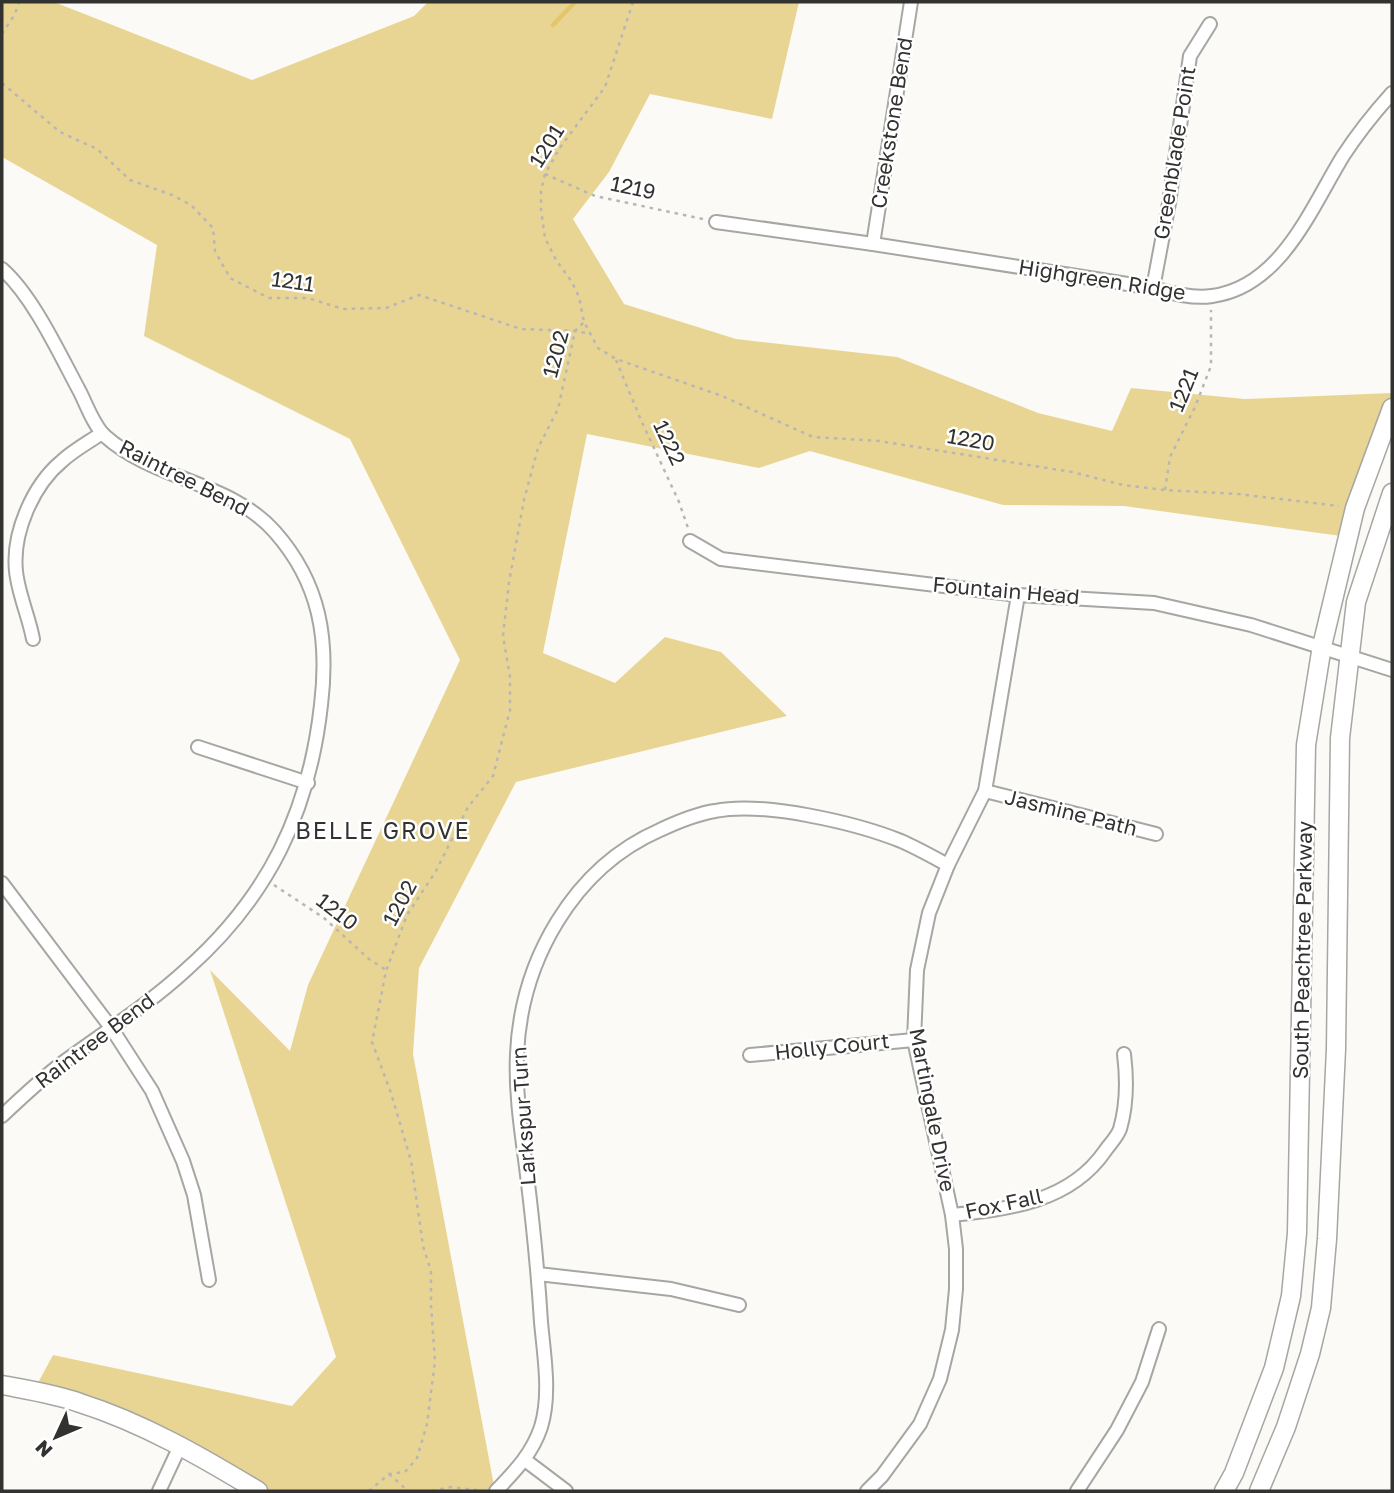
<svg xmlns="http://www.w3.org/2000/svg" width="1394" height="1493" font-family="'Golos Text',sans-serif">
<rect width="100%" height="100%" fill="#fbfaf7"/>
<!-- green -->
<polygon fill="#e9d593" points="2,2 54,2 252,80 414,16 428,2 799,2 772,119 650,94 609,172 573,219 624,304 736,339 897,357 1038,413 1112,431 1131,388 1245,399 1392,393 1392,409 1348,537 1124,506 1003,505 810,451 759,468 587,434 543,653 615,683 665,637 721,652 787,716 516,782 419,968 413,1054 495,1491 243,1491 180,1446 33,1392 53,1355 292,1406 336,1357 210,970 290,1051 308,985 460,660 350,439 144,336 157,245 2,157"/>
<g fill="none" stroke-linecap="round" stroke-linejoin="round">
<!-- stream -->
<polyline stroke="#e2c668" stroke-width="4.5" points="553,25 575,2"/>
<defs>
<g id="street">
<path d="M 716,222 L 873,244 L 1153,288 C 1171,293 1193,299 1212,296 C 1281,287 1311,208 1343,156 C 1358,133 1374,113 1392,93"/>
<polyline points="873,244 911,2"/>
<path d="M 2,269 C 33,296 60,355 80,392 C 87,406 94,426 105,436 C 155,481 230,481 275,532 C 320,583 329,639 321,705 C 309,813 268,897 187,969 C 148,1005 103,1033 61,1064 C 40,1080 21,1098 2,1116"/>
<polyline points="1153,288 1169,203 1190,56 1210,24"/>
<polyline points="690,541 721,559 1018,595 1154,603 1251,625 1392,670"/>
<path d="M 33,639 C 29,617 18,593 16,571 C 12,533 33,485 62,461 C 74,450 89,442 102,433"/>
<polyline points="198,747 308,783"/>
<polyline points="985,791 1156,834"/>
<polyline points="2,883 112,1029 152,1091 183,1161 194,1195 209,1280"/>
<polyline points="750,1055 914,1040"/>
<path d="M 952,1215 C 1009,1209 1070,1202 1105,1151 C 1110,1144 1117,1137 1120,1129 C 1127,1105 1127,1078 1124,1054"/>
<polyline points="538,1274 671,1289 739,1305"/>
<polyline points="525,1460 566,1491"/>
<polyline points="159,1491 180,1446"/>
<path d="M 496,1491 C 515,1471 532,1454 541,1427 C 551,1394 544,1356 541,1322 C 538,1273 533,1224 527,1175 C 522,1135 515,1094 517,1054 C 521,961 573,868 660,830 C 677,822 696,814 715,811 C 763,801 856,823 901,841 C 917,848 933,857 948,865"/>
<polyline points="867,1491 882,1476 920,1424 940,1379 952,1330 956,1289 956,1249 952,1215 914,1040 917,970 929,913 948,865 985,791 1018,595"/>
<polyline points="1077,1491 1117,1430 1142,1382 1159,1329"/>
</g>
<g id="secondary">
<path d="M 2,1385 C 28,1390 55,1394 80,1403 C 143,1423 202,1457 258,1491"/>
<polyline points="1224,1491 1234,1473 1274,1368 1291,1296 1297,1233 1306,745 1322,646 1355,508 1392,408"/>
<polyline points="1259,1491 1286,1427 1310,1354 1321,1308 1327,1239 1336,1049 1340,738 1356,602 1392,493"/>
</g>
</defs>
<!-- street casing -->
<use href="#street" stroke="#a6a6a3" stroke-width="16"/>
<!-- secondary casing -->
<use href="#secondary" stroke="#a6a6a3" stroke-width="21"/>
<!-- path -->
<g stroke="#b8b7b5" stroke-width="2.5" stroke-dasharray="3.5 5" stroke-linecap="butt">
<polyline points="633,2 605,87 559,149 545,174 541,191 541,210 545,238 556,260 572,282 579,297 584,322 598,348 616,359 722,396 813,437 879,441 1072,472 1123,485 1165,490 1238,494 1339,506"/>
<polyline points="2,34 15,14 19,2"/>
<polyline points="2,83 60,132 97,149 130,180 172,195 191,205 213,228 215,251 230,278 269,298 308,298 343,309 386,308 419,295 521,329 575,331 591,334"/>
<polyline points="545,174 595,196 703,219"/>
<polyline points="616,360 641,420 679,502 688,528"/>
<polyline points="1165,490 1170,457 1195,407 1211,366 1211,310"/>
<polyline points="1392,568 1392,575"/>
<polyline points="274,885 324,918 369,959 386,970"/>
<polyline points="389,1474 408,1491"/>
<polyline points="369,1491 389,1474 405,1472 417,1458 427,1424 435,1361 431,1305 431,1271 423,1246 411,1161 391,1093 372,1042 386,971 407,915 436,871 468,807 493,776 510,710 510,677 503,636 509,582 524,500 538,448 558,409 575,331 584,322"/>
<polyline points="432,1491 451,1487 484,1491"/>
</g>
<!-- street -->
<use href="#street" stroke="#fff" stroke-width="12"/>
<!-- secondary -->
<use href="#secondary" stroke="#fff" stroke-width="18"/>
</g>
<g text-anchor="middle" stroke-width="5" stroke-linejoin="round" paint-order="stroke">
<!-- street labels -->
<g font-size="21" fill="#323231" stroke="#fff">
<text transform="translate(892 123) rotate(-81)" y="7">Creekstone Bend</text>
<text transform="translate(547 146) rotate(-58)" y="7">1201</text>
<text transform="translate(1175 153) rotate(-81)" y="7">Greenblade Point</text>
<text transform="translate(633 188) rotate(12)" y="7">1219</text>
<text transform="translate(1102 280) rotate(9)" y="7">Highgreen Ridge</text>
<text transform="translate(293 282) rotate(8)" y="7">1211</text>
<text transform="translate(556 354) rotate(-75)" y="7">1202</text>
<text transform="translate(1184 390) rotate(-68)" y="7">1221</text>
<text transform="translate(971 440) rotate(10)" y="7">1220</text>
<text transform="translate(669 443) rotate(65)" y="7">1222</text>
<text transform="translate(184 478) rotate(27)" y="7">Raintree Bend</text>
<text transform="translate(1006 591) rotate(5)" y="7">Fountain Head</text>
<text transform="translate(1071 813) rotate(14)" y="7">Jasmine Path</text>
<text transform="translate(400 903) rotate(-62)" y="7">1202</text>
<text transform="translate(337 912) rotate(38)" y="7">1210</text>
<text transform="translate(1303 950) rotate(-89)" y="7">South Peachtree Parkway</text>
<text transform="translate(95 1041) rotate(-37)" y="7">Raintree Bend</text>
<text transform="translate(832 1047) rotate(-6)" y="7">Holly Court</text>
<text transform="translate(932 1110) rotate(79)" y="7">Martingale Drive</text>
<text transform="translate(524 1116) rotate(-94)" y="7">Larkspur Turn</text>
<text transform="translate(1004 1204) rotate(-12)" y="7">Fox Fall</text>
</g>
<!-- neighbourhood labels -->
<g font-size="23" letter-spacing="2" fill="#323231" stroke="#fff">
<text x="383" y="839">BELLE GROVE</text>
</g>
</g>
<!-- border -->
<rect width="1394" height="1493" fill="none" stroke="#323231" stroke-width="7"/>
<!-- north arrow -->
<g transform="translate(56 1437) rotate(226)" stroke="#ffffff" stroke-width="5" paint-order="stroke">
<path d="M0-5L12 26L0 18L-12 26Z" fill="#323231"/>
<text y="-10" font-size="19" font-weight="bold" text-anchor="middle" fill="#323231">N</text>
</g>
</svg>
